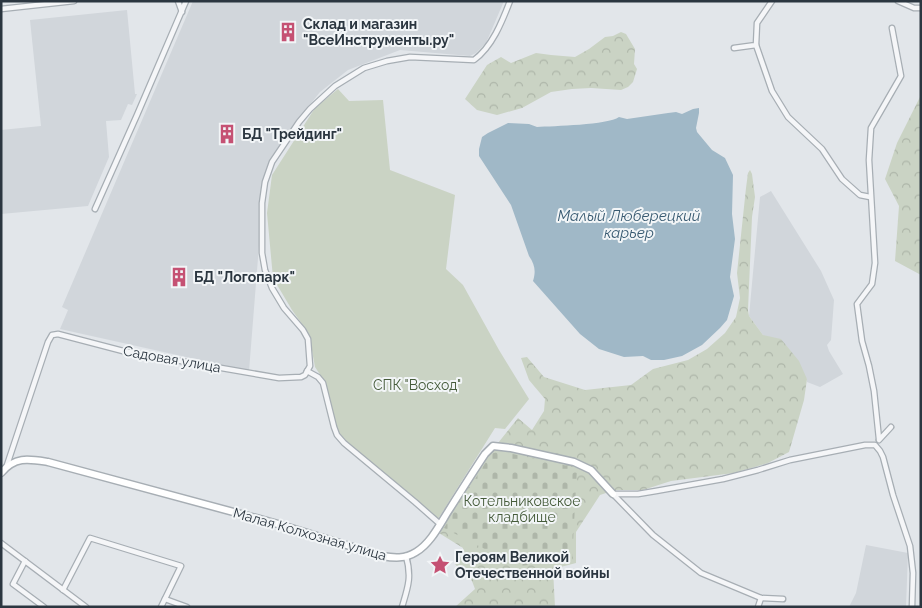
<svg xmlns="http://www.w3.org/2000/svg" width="922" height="608" font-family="Raleway,sans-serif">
<defs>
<pattern id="forest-crowns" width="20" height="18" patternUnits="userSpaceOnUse" patternTransform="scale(1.25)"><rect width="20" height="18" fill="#cad3c4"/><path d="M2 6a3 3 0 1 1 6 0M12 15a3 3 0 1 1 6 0" fill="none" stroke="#aeb6a9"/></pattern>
<pattern id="cemetery-stones" width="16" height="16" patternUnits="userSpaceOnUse" patternTransform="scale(1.25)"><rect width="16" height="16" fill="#cad3c4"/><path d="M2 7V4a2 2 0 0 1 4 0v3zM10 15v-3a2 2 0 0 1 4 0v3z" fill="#aeb6a9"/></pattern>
</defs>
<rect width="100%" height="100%" fill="#e2e6ea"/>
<!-- built -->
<g fill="#d1d6db">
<polygon points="193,1 504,1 486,43 476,53 470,56 400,50 348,70 320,92 282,140 262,181 260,233 249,371 60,329 68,310 62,307"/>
<polygon points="127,10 135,94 137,94 132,105 128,104 121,120 106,121 109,157 88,206 1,214 1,130 41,126 30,20"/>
<polygon points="771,191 821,271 834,300 831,340 827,345 829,351 843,374 820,387 807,382 807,379 763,335 749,316 760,197"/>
<polygon points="866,545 908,553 906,607 849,607 856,593"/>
</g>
<!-- forest -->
<g fill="url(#forest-crowns)">
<polygon points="621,32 626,34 635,49 634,64 637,69 633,82 628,87 621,90 591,88 572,89 551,92 522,108 497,115 477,110 465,99 487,65 501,57 511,63 536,53 551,55 575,57 589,49 605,37 613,36"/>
<polygon points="921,95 921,275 895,261 899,206 885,179 897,143"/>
<polygon points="750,170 752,174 755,197 752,217 748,310 749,316 763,335 781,339 799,361 807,379 804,400 789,452 768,463 734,473 671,481 643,490 615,490 600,495 576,532 576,563 553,569 555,607 455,607 475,589 472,581 455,564 463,554 463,548 439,533 490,453 518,418 532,430 544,411 545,399 529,380 521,358 527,357 544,377 585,390 631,385 653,369 688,360 707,349 725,333 736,317 740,298 737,273 746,188 748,173"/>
</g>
<!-- cemetery -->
<polygon fill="url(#cemetery-stones)" points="499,451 577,468 572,561 518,566 444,528 491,454"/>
<!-- green -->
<polygon fill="#cad3c4" points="338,89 349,101 383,100 390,170 455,195 446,269 463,285 499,350 529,399 505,429 495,428 438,519 434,518 353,448 338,432 325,382 315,367 309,334 292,310 273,278 267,213 272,175 315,108"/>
<!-- water -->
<path fill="#a0b8c7" d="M 699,108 L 699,113 L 696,128 L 697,132 L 712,150 L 725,158 L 733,175 L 732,214 L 735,239 L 730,277 L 734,296 L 727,320 L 720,328 L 702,345 L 682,356 L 664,360 L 651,360 L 643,356 L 624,357 L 599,349 L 580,334 L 533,281 C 536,271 535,265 529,256 L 511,205 L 479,156 L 479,149 L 482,137 L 488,133 L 508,123 L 529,124 L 537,127 C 553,126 608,125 619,117 L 627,119 L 668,113 L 676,112 L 682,114 L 693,109 Z"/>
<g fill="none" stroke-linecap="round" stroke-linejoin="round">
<defs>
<g id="street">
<polyline points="178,1 182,12"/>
<polyline points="898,1 914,8 921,8"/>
<polyline points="1,9 74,1"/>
<polyline points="756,45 772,91 788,117 822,149 842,179 860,195 870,197"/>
<polyline points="734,48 756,45 757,23 772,1"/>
<polyline points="95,209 137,115 186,1"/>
<polyline points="307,371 318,377 323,383 334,427 337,435 344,443 415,502 440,524"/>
<polyline points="879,439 874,391 869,366 862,341 857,304 872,284 875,263 869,160 871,128 901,76 892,28"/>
<polyline points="879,440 891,427"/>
<path d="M 6,468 L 48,342 L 52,335 L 58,334 L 123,351 L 279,378 L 301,377 L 305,375 L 310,366 L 308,339 L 303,330 L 284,308 L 272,288 L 265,270 L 262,253 L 262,203 L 265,182 L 272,162 L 299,122 L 310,109 L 335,86 L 364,68 L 387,61 L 410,57 L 474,60 C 492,47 502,22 510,1"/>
<polyline points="613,494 638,494 656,491 723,479 758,470 790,460 865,445 875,445 880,451 883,457 893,495 910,546 913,573 912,607"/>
<polyline points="613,494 653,535 701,573 761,598 783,599"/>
<polyline points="1,543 86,607"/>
<polyline points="25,561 13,584 44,607"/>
<polyline points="63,590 90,538 181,566 161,607"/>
<polyline points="165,599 187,607"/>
<path d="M 402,607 C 408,587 412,577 406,556"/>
<polyline points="758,607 761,598"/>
</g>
<path id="secondary" d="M 1,473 C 15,456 29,459 48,462 L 278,524 L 382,556 C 394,558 405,559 416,552 C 431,543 440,524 449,510 C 461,491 473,472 485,454 L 493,446 L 511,448 L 574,462 L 591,470 L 613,494"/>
</defs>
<!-- street casing -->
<use href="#street" stroke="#a7aeb4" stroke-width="7"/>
<!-- secondary casing -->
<use href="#secondary" stroke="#a7aeb4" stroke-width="9"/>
<!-- street -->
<use href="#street" stroke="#f5f6f8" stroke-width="4.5"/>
<!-- secondary -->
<use href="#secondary" stroke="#fff" stroke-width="6"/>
</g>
<!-- icons -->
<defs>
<symbol id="building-bare" viewBox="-9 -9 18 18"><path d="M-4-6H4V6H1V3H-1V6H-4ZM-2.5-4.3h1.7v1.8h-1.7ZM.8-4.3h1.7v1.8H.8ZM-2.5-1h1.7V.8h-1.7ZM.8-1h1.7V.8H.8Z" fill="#c55173" stroke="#f2f5f7" stroke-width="2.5" paint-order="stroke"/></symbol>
<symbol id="sight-bare" viewBox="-9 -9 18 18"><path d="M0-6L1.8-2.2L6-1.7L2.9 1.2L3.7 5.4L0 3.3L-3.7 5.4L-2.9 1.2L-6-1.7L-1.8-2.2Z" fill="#c55173" stroke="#f2f5f7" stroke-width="2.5" paint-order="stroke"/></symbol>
</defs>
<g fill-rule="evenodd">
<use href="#building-bare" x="274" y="18" width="28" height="28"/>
<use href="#building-bare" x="213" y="120" width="28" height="28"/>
<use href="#building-bare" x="165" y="263" width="28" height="28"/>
<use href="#sight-bare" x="426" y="551" width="28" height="28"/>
</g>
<g text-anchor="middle" stroke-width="4" stroke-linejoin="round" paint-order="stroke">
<!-- poi labels -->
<g font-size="14" font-weight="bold" fill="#2b3640" stroke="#f2f5f7" text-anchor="start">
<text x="303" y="29">Склад и магазин<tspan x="303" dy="16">"ВсеИнструменты.ру"</tspan></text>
<text x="242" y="139">БД "Трейдинг"</text>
<text x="194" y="282">БД "Логопарк"</text>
<text x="455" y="562">Героям Великой<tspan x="455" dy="16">Отечественной войны</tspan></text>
</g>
<!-- street labels -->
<g font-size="14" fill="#2b3640" stroke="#f2f5f7">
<text transform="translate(172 359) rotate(10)" y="5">Садовая улица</text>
<text transform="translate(310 534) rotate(16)" y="5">Малая Колхозная улица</text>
</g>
<!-- park labels -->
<g font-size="14" fill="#455b3a" stroke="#f2f5f7">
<text x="417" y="390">СПК "Восход"</text>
<text x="522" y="506">Котельниковское<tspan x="522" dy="16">кладбище</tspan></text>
</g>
<!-- water labels -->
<g font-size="15" font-style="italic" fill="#385a71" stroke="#f2f5f7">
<text x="629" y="221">Малый Люберецкий<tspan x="629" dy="17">карьер</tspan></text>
</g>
</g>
<!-- border -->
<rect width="922" height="608" fill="none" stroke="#2b3640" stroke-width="5"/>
</svg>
